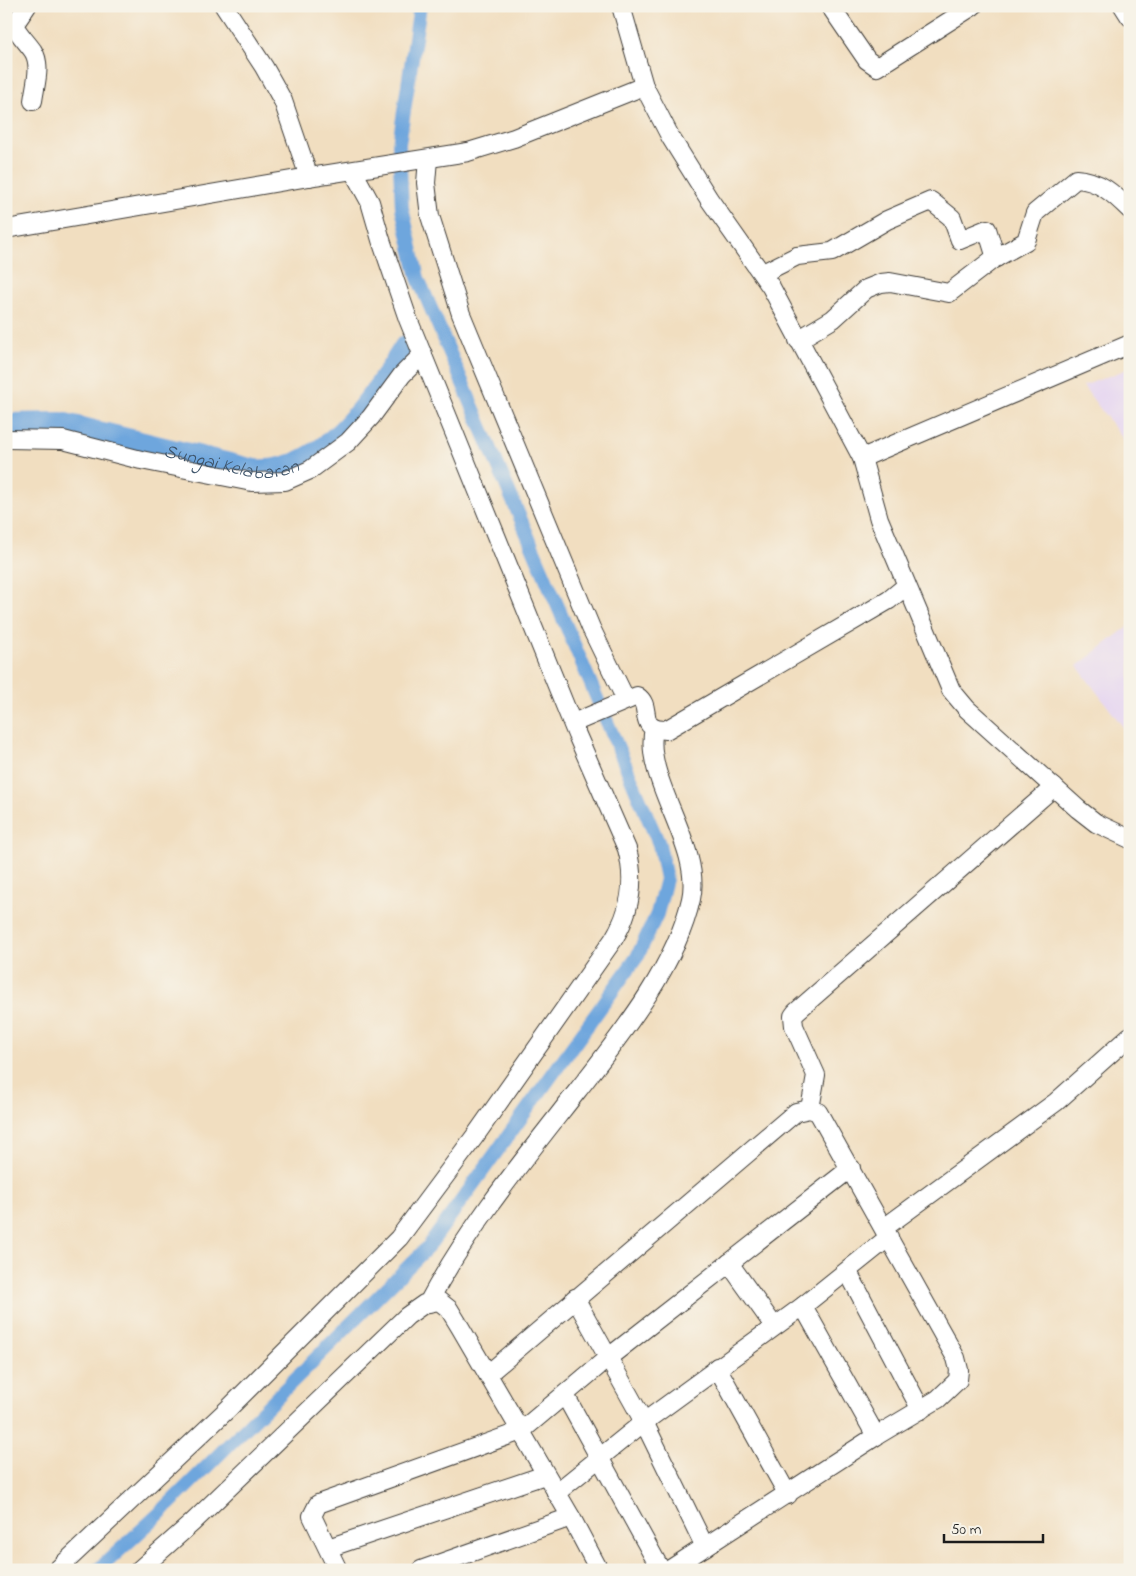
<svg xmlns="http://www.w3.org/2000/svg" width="1136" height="1576" font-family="'Indie Flower',sans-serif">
<rect width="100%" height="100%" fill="#f7f3e8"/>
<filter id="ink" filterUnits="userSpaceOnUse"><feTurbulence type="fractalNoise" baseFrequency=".02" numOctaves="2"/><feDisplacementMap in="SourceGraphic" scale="10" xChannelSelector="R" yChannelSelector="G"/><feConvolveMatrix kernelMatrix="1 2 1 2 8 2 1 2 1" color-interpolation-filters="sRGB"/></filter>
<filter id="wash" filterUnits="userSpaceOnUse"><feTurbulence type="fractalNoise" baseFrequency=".0096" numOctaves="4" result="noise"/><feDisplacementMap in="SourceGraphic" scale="20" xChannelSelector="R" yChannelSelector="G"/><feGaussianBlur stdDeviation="1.12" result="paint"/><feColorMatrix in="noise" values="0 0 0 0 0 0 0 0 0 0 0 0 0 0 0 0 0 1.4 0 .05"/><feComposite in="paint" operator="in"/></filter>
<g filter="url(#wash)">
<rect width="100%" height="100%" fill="#f1dec0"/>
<!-- built -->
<g fill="#e4d3f2">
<polygon points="1130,368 1130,448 1083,386"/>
<polygon points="1130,625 1130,736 1077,666"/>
</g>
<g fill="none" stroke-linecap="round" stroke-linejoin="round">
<!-- canal -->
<polyline stroke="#6ea6dd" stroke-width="14" points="98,1570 158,1515 428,1247 637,957 657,914 666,879 659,844 418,278 402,208 399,144 420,6"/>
<!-- river -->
<path stroke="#6ea6dd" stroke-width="24" id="s1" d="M 6,425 L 61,424 L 254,471 C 324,477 373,399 406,347"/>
</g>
</g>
<g filter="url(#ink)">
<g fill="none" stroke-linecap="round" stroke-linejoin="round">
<defs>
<g id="minor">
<path d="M 27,6 L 14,25 C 19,35 26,41 33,51 C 42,65 35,85 33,101"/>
<polyline points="224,6 264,67 283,101 309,177"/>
<polyline points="621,6 644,86"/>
<polyline points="830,6 867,60 877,67 973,6"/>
<polyline points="1123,6 1130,17"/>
<polyline points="428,159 426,183 430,216 461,314 591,628 626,700"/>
<polyline points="6,229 309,177 468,152 514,138 644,86 671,138 709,199 771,287 862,458 879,519 951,690 967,709 1078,809 1096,823 1130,839"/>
<polyline points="763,273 797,256 832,252 887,220 931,201 952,218 960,240 987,229 996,258"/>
<path d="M 798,340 L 833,319 L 866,289 L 881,283 L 890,282 L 949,293 L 992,260 L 1026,241 L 1035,213 L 1076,179 C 1099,180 1114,194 1130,210"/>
<polyline points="6,439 63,440 141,460 252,482 285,481 310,470 348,442 371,417 402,375 423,354"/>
<polyline points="862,458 1130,344"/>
<path d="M 573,723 L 637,696 C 654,707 635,729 666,730 L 889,600 L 906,586"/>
<polyline points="810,1109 816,1075 794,1026 793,1016 796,1012 1054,787"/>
<polyline points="884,1228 1056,1102 1130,1036"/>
<polyline points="729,1263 774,1326"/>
<polyline points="848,1272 921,1410"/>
<polyline points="575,1298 644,1422 705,1547"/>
<path d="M 428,1303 C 469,1226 525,1158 578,1090 C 620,1036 676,967 691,899 C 703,846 642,778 654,729"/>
<polyline points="803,1306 876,1436"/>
<polyline points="717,1367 788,1495"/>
<polyline points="488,1374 796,1112 810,1109 818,1112 956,1358 959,1370 958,1380 938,1399 876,1436 669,1570"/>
<polyline points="565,1395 661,1570"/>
<polyline points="556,1493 644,1422 803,1306 889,1237"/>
<polyline points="328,1548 545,1475"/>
<path d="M 57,1570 L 230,1407 L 399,1238 L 475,1136 L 613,940 C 631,911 636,882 627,849 L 577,735 L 408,319 L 381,240 L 370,202 L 353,171"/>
<polyline points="139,1570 192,1523 407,1316 424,1304 439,1301 449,1309 460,1327 571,1517 599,1570"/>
<polyline points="338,1570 312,1516 318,1504 521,1431 609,1357 851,1168"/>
<polyline points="421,1570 571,1517"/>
</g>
</defs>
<!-- minor casing -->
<use href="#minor" stroke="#3c3935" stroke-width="20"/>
<!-- minor -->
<use href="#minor" stroke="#fff" stroke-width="18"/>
</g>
</g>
<g text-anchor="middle" stroke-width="4" stroke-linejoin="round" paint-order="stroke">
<!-- water labels -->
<g font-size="19" font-style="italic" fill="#3d5369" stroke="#f7f3e8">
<text dy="7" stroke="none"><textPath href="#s1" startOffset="230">Sungai Kelabaran</textPath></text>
</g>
</g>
<!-- margin -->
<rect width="1136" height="1576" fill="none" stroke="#f7f3e8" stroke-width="25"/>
<!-- scale -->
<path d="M944 1534v8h99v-8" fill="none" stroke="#1c1c1c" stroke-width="2.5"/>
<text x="951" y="1534" font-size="15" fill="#1c1c1c" stroke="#f7f3e8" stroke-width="4" paint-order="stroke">50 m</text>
</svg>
